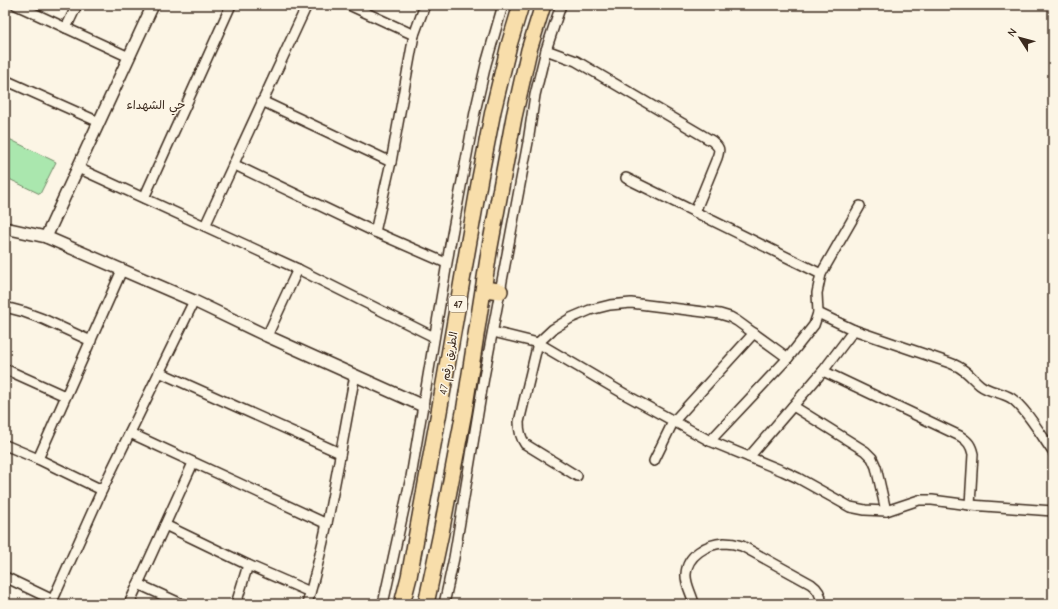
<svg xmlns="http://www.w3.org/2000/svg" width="1058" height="609" font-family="'Comic Neue','Playpen Sans Arabic',sans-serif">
<rect width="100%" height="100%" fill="#fcf5e5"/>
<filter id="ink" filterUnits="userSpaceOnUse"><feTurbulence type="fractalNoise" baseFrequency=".025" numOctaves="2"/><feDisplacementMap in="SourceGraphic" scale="8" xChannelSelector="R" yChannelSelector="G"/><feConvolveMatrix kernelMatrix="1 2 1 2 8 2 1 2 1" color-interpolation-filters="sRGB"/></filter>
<g filter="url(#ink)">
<!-- green -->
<polygon fill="#aae7ae" stroke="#728866" points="5,137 56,162 40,194 5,177"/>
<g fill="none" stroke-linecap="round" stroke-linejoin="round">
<defs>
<g id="minor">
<polyline points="16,5 129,57"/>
<polyline points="349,5 414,35"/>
<polyline points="66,28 77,5"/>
<path d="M 546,50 L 576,61 L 712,141 C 720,148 720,149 717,158 L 695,212"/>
<polyline points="5,80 99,122"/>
<polyline points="262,101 391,162"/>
<polyline points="233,164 375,232 446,263"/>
<polyline points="78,168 298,269 434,337"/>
<polyline points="626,178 821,274"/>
<polyline points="144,198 231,5"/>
<polyline points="205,226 307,5"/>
<polyline points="375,232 391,162 414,35 425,5"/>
<polyline points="5,307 24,312 43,319 91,341"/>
<path d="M 818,313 L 854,330 L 950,363 C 956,365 961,368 966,372 C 971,376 975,381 980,385 C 989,392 1001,392 1011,398 C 1025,407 1043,438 1053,452"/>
<polyline points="493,332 538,343 628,396 710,441 783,471 798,478 850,507 865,510 886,511 919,500 932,500 970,505 1053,511"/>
<polyline points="267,336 298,269"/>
<polyline points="5,369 65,396"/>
<path d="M 823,371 L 960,436 C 968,441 971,445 973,454 L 970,505"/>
<polyline points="159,372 340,453"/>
<polyline points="793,406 865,451 872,458 876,467 886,511"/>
<polyline points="130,433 327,524"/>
<polyline points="710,441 788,358 814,325 818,313 817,293 821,274 860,206"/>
<polyline points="5,445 38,459 102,490"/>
<polyline points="749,457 823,371 854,330"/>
<polyline points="38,459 122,270"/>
<polyline points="654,461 673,422 754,333"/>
<path d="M 577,476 L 525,444 C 520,437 519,431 519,422 L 538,343 L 553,329 L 571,318 L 590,310 L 610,305 L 631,303 L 720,314 L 730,317 L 737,321 L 788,358"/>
<polyline points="165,525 248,565 310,592"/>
<polyline points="5,577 53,600"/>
<polyline points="138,584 182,604"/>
<polyline points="51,604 102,490 194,301"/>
<polyline points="129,604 193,463"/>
<polyline points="236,604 248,565"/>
<path d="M 307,604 C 329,529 340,452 355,375"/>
<polyline points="383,604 411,477 450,245 475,112 486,64 503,5"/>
<polyline points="444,604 454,558 484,377 528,142 535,95 546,50 561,5"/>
<path d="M 694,604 C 692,594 685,584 686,574 C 687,555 707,544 724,543 C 730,543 736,544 742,546 L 811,584 C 818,589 822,595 821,604"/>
</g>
<g id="tertiary">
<polyline points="5,228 46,237 194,301 267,336 423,406"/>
<polyline points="46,237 153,5"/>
</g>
<g id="trunk">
<polyline points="484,289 500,291"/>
<polyline points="402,604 409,577 439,412 480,178 493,111 509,45 521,5"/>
<polyline points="426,604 441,533 464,412 489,252 514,117 529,50 543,5"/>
</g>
</defs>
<!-- minor casing -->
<use href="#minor" stroke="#3b2a1e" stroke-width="12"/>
<!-- tertiary casing -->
<use href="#tertiary" stroke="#3b2a1e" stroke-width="14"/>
<!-- trunk casing -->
<use href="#trunk" stroke="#3b2a1e" stroke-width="18"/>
<!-- minor -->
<use href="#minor" stroke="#fcf5e5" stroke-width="9"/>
<!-- tertiary -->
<use href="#tertiary" stroke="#fcf5e5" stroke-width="11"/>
<!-- trunk -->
<use href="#trunk" stroke="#f8deab" stroke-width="15"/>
</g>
</g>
<g text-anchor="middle" stroke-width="3" stroke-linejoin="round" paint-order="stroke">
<!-- shield labels -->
<rect fill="#fcf5e5" stroke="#75675a" stroke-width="1" x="449" y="296" width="18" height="16" rx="3"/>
<g font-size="10" font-weight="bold" fill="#3b2a1e">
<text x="458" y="308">47</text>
</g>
<!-- street labels -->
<g font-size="11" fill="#3b2a1e" stroke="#fcf5e5">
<text transform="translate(448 363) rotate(-80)" y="4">الطريق رقم 47</text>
</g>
<!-- neighbourhood labels -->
<g font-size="12" fill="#3b2a1e" stroke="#fcf5e5">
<text x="156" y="109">حي الشهداء</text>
</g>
</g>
<!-- margin -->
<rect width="1058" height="609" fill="none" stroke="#fcf5e5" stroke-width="20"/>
<rect x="10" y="10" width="1038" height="589" fill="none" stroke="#3b2a1e" stroke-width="1.5" filter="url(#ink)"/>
<!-- north arrow -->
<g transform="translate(1020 38) rotate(306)" stroke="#fcf5e5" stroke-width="3" paint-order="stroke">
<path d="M0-3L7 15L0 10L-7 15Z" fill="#3b2a1e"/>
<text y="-6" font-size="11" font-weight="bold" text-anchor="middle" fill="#3b2a1e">N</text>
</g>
</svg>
